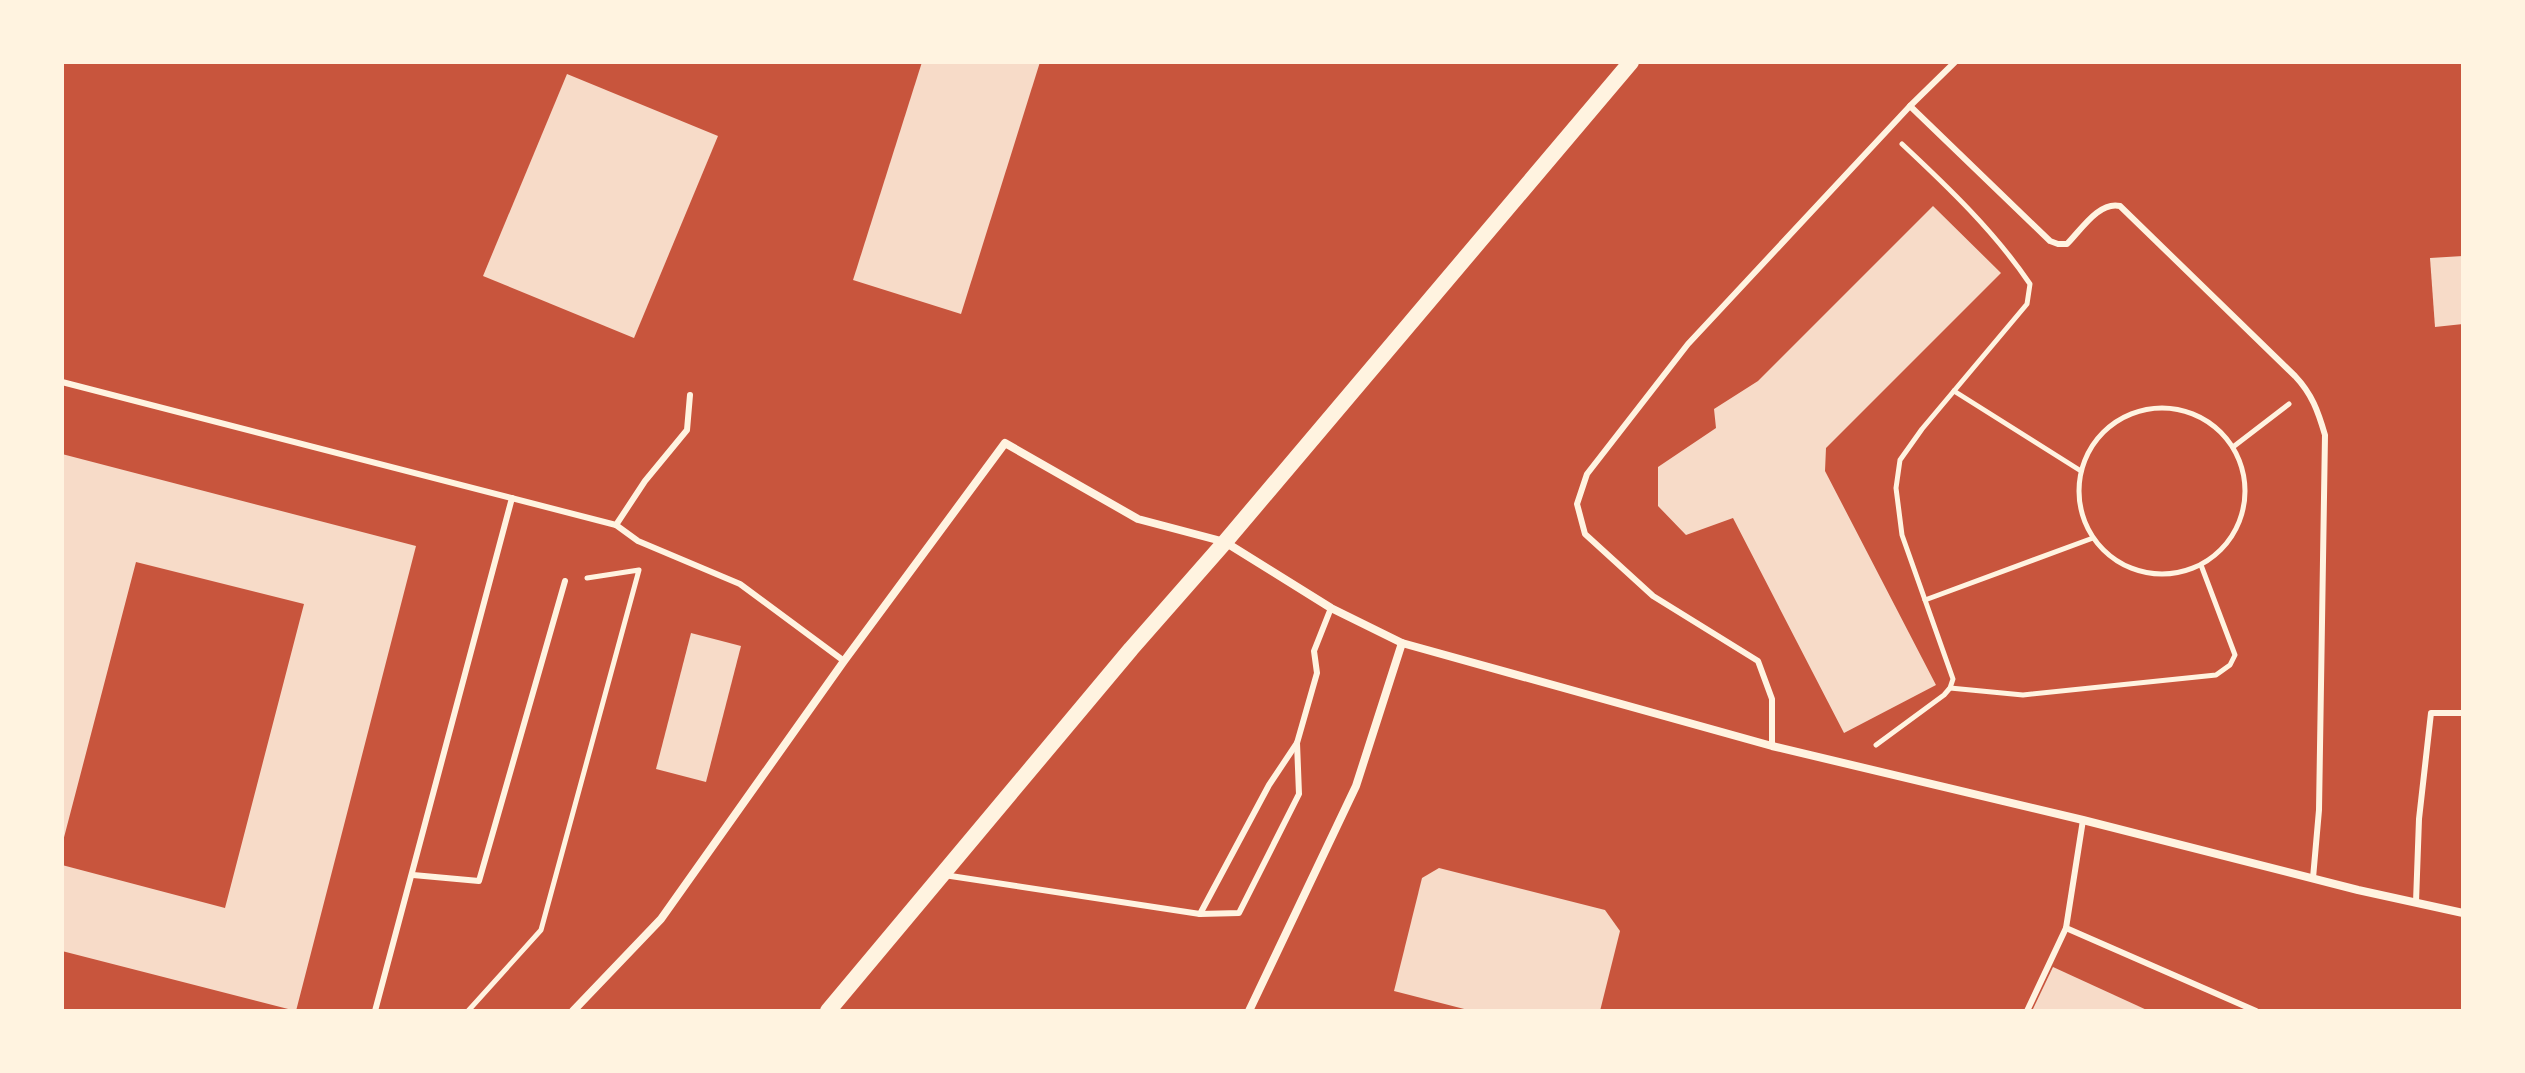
<svg xmlns="http://www.w3.org/2000/svg" width="2525" height="1073" font-family="'PT Sans Narrow',sans-serif">
<rect width="100%" height="100%" fill="#c8553d"/>
<!-- building -->
<g fill="#f7dbc8">
<polygon points="922,62 1040,62 961,314 853,280"/>
<polygon points="567,74 718,136 634,338 483,276"/>
<polygon points="1933,206 2001,273 1826,448 1825,471 1936,685 1844,733 1733,518 1686,535 1658,506 1658,467 1716,428 1714,409 1758,381"/>
<polygon points="2463,256 2463,324 2435,327 2430,258"/>
<polygon points="62,454 416,546 296,1011 62,951 62,865 225,908 304,604 136,562 62,845"/>
<polygon points="691,633 741,646 706,782 656,769"/>
<polygon points="1439,868 1605,910 1620,931 1600,1011 1472,1011 1394,991 1422,878"/>
<polygon points="2053,967 2149,1011 2032,1011"/>
</g>
<g fill="none" stroke-linecap="round" stroke-linejoin="round">
<!-- path -->
<g stroke="#fff3e0" stroke-width="5">
<polyline points="1954,391 2081,471"/>
<circle cx="2162" cy="491" r="83"/>
<polyline points="2233,447 2289,404"/>
<polyline points="1925,600 2093,538"/>
<polyline points="1950,688 2023,695 2216,675 2230,665 2235,655 2201,565"/>
<path d="M 1876,745 L 1944,695 L 1950,688 L 1953,679 L 1902,535 L 1896,488 L 1900,460 L 1922,429 L 2027,304 L 2030,284 C 1995,232 1948,187 1902,144"/>
<polyline points="468,1011 541,930 639,570 587,578"/>
</g>
<!-- service -->
<g stroke="#fff3e0" stroke-width="6">
<path d="M 1910,106 L 2050,241 L 2058,244 L 2067,244 C 2081,230 2099,201 2120,206 L 2295,376 C 2312,394 2318,411 2325,435 L 2319,810 L 2313,878"/>
<polyline points="62,382 616,525 645,481 687,430 690,395"/>
<polyline points="616,525 638,541 740,584 844,661"/>
<polyline points="1772,746 1772,699 1758,661 1653,596 1585,534 1577,504 1587,474 1688,344 1910,106 1955,62"/>
<polyline points="413,875 479,881 565,581"/>
<polyline points="944,875 1200,914 1269,785 1297,743 1317,673 1314,651 1331,608"/>
<polyline points="2416,902 2419,819 2431,713 2463,713"/>
<polyline points="1200,914 1239,913 1299,794 1297,743"/>
<polyline points="2066,928 2256,1011"/>
<polyline points="375,1011 512,498"/>
<polyline points="2027,1011 2066,928 2083,820"/>
</g>
<!-- minor -->
<g stroke="#fff3e0" stroke-width="8">
<polyline points="573,1011 661,919 844,661 1005,443 1138,519 1225,542 1331,608 1402,643 1772,746 2083,820 2358,890 2463,913"/>
<polyline points="1249,1011 1356,786 1402,643"/>
</g>
<!-- secondary -->
<polyline stroke="#fff3e0" stroke-width="16" points="828,1011 1131,649 1225,542 1631,62"/>
</g>
<!-- border -->
<rect width="2525" height="1073" fill="none" stroke="#fff3e0" stroke-width="128"/>
</svg>
